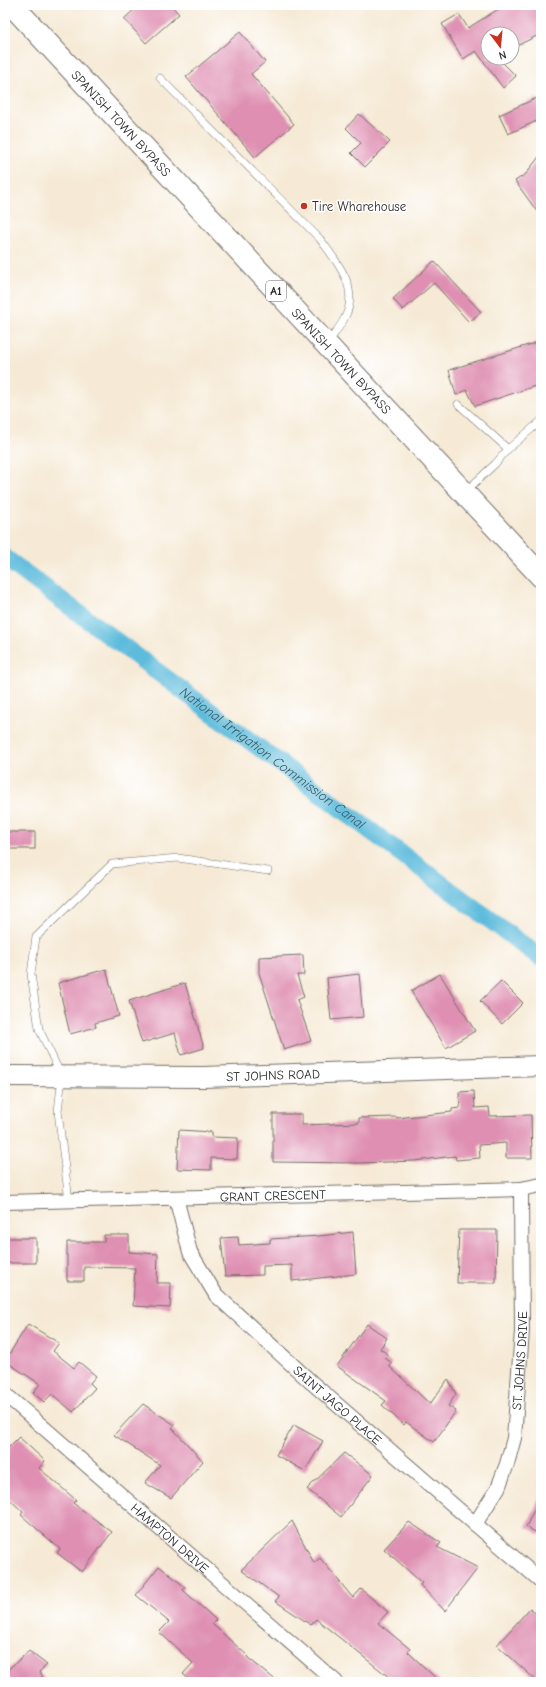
<svg xmlns="http://www.w3.org/2000/svg" width="546" height="1687" font-family="'Comic Neue',sans-serif">
<rect width="100%" height="100%" fill="#fff"/>
<filter id="ink" filterUnits="userSpaceOnUse"><feTurbulence type="fractalNoise" baseFrequency=".025" numOctaves="2"/><feDisplacementMap in="SourceGraphic" scale="8" xChannelSelector="R" yChannelSelector="G"/><feConvolveMatrix kernelMatrix="1 2 1 2 8 2 1 2 1" color-interpolation-filters="sRGB"/></filter>
<filter id="wash" filterUnits="userSpaceOnUse"><feTurbulence type="fractalNoise" baseFrequency=".012" numOctaves="4" result="noise"/><feDisplacementMap in="SourceGraphic" scale="16" xChannelSelector="R" yChannelSelector="G"/><feGaussianBlur stdDeviation="0.9" result="paint"/><feColorMatrix in="noise" values="0 0 0 0 0 0 0 0 0 0 0 0 0 0 0 0 0 1.4 0 .05"/><feComposite in="paint" operator="in"/></filter>
<g filter="url(#wash)">
<rect width="100%" height="100%" fill="#f6ead6"/>
<g fill="none" stroke-linecap="round" stroke-linejoin="round">
<!-- canal -->
<path stroke="#5dbbdb" stroke-width="18" id="s1" d="M 5,558 L 541,958"/>
</g>
<g id="blocks">
<!-- building -->
<g fill="#df90b2">
<polygon points="139,5 171,5 179,14 146,43 124,19"/>
<polygon points="505,5 541,5 541,34 512,48 512,34 488,34 488,58 508,58 502,62 516,76 503,88 476,51 463,59 442,24 459,14 468,28"/>
<polygon points="240,32 265,62 251,74 294,124 255,157 186,77"/>
<polygon points="537,98 541,106 541,119 508,134 499,115"/>
<polygon points="359,114 390,142 365,167 351,153 361,143 346,128"/>
<polygon points="541,154 541,217 515,181 526,174"/>
<polygon points="434,261 481,312 469,322 434,283 403,310 393,299"/>
<polygon points="541,341 541,384 475,406 467,390 456,395 449,370"/>
<rect x="5" y="832" width="30" height="17"/>
<polygon points="303,955 304,975 297,975 304,997 297,1000 311,1041 284,1050 259,973 259,957"/>
<polygon points="106,969 119,1016 95,1023 96,1027 70,1034 58,983"/>
<polygon points="359,974 363,1017 331,1020 327,978"/>
<polygon points="440,974 475,1031 446,1048 411,991"/>
<polygon points="501,981 523,1003 502,1024 480,1001"/>
<polygon points="185,983 204,1048 181,1055 175,1033 142,1043 129,1001"/>
<polygon points="474,1091 475,1108 489,1107 490,1116 531,1115 532,1158 506,1158 506,1143 479,1145 480,1158 456,1160 455,1156 414,1161 360,1163 273,1162 273,1114 302,1114 302,1125 359,1123 359,1118 397,1117 397,1118 452,1112 452,1109 460,1108 459,1092"/>
<polygon points="179,1130 212,1132 212,1137 238,1138 237,1159 211,1158 211,1170 177,1169"/>
<polygon points="459,1230 497,1230 496,1283 457,1283"/>
<polygon points="353,1232 356,1274 292,1281 292,1265 263,1266 263,1275 225,1276 221,1238 238,1237 239,1245 270,1243 270,1239 319,1236"/>
<polygon points="104,1235 129,1235 129,1252 158,1254 157,1283 171,1283 170,1308 133,1306 135,1268 84,1267 84,1281 67,1281 67,1242 104,1242"/>
<rect x="5" y="1238" width="31" height="25"/>
<polygon points="28,1324 59,1343 53,1351 74,1368 79,1362 96,1376 90,1383 95,1388 73,1412 52,1394 44,1402 33,1393 40,1384 5,1361"/>
<polygon points="367,1324 387,1338 380,1349 388,1354 385,1358 392,1363 389,1366 430,1404 448,1379 456,1394 448,1406 456,1411 434,1442 406,1422 404,1425 382,1405 386,1401 337,1366"/>
<polygon points="143,1404 175,1425 172,1428 203,1461 171,1498 145,1483 160,1465 114,1435"/>
<polygon points="294,1425 323,1441 305,1471 276,1455"/>
<polygon points="19,1437 45,1461 39,1468 76,1500 73,1503 112,1532 82,1572 57,1553 60,1549 21,1515 23,1512 5,1495 5,1451"/>
<polygon points="344,1453 373,1475 341,1517 307,1489"/>
<polygon points="541,1495 541,1535 526,1527"/>
<polygon points="292,1521 314,1563 320,1558 353,1598 361,1589 388,1612 378,1623 410,1649 408,1652 440,1682 395,1682 316,1619 311,1625 275,1601 279,1597 241,1570"/>
<polygon points="409,1522 441,1543 437,1547 478,1568 445,1611 420,1585 422,1583 384,1549"/>
<polygon points="159,1566 185,1587 183,1590 216,1620 212,1624 248,1656 247,1657 278,1682 192,1682 183,1674 193,1663 159,1632 169,1622 136,1595"/>
<polygon points="530,1608 541,1618 541,1682 538,1682 497,1645"/>
<polygon points="29,1651 47,1665 39,1672 47,1682 5,1682 5,1672"/>
</g>
</g>
</g>
<g filter="url(#ink)">
<use href="#blocks" fill-opacity="0" stroke="#726e67" stroke-width="1"/>
<g fill="none" stroke-linecap="round" stroke-linejoin="round">
<defs>
<g id="lane">
<path d="M 160,78 L 320,239 C 337,262 360,288 345,317 C 341,326 333,335 328,343"/>
<polyline points="458,404 508,449"/>
<polyline points="465,492 495,464 508,449 541,421"/>
<polyline points="69,1201 58,1111 62,1077 39,1029 31,974 36,937 112,864 178,858 268,871"/>
</g>
<g id="street">
<path id="s2" d="M 176,1198 L 190,1252 L 216,1295 L 311,1382 L 541,1581"/>
<path id="s3" d="M 5,1202 L 521,1189 L 541,1185"/>
<path id="s4" d="M 5,1394 L 336,1682"/>
<path id="s5" d="M 475,1524 L 498,1488 L 507,1464 L 514,1438 L 522,1331 L 521,1189"/>
</g>
<g id="secondary">
<path id="s6" d="M 5,1076 L 203,1077 L 541,1066"/>
</g>
<g id="primary">
<path id="s7" d="M 12,5 L 541,576"/>
</g>
</defs>
<!-- lane casing -->
<use href="#lane" stroke="#726e67" stroke-width="8"/>
<!-- street casing -->
<use href="#street" stroke="#726e67" stroke-width="16"/>
<!-- secondary casing -->
<use href="#secondary" stroke="#726e67" stroke-width="22"/>
<!-- primary casing -->
<use href="#primary" stroke="#726e67" stroke-width="24"/>
<!-- lane -->
<use href="#lane" stroke="#fff" stroke-width="7"/>
<!-- street -->
<use href="#street" stroke="#fff" stroke-width="14"/>
<!-- secondary -->
<use href="#secondary" stroke="#fff" stroke-width="20"/>
<!-- primary -->
<use href="#primary" stroke="#fff" stroke-width="22"/>
</g>
</g>
<!-- markers -->
<circle fill="#c8321e" stroke="#fff" stroke-width="1.5" cx="304" cy="206" r="4"/>
<g text-anchor="middle" stroke-width="3" stroke-linejoin="round" paint-order="stroke">
<!-- shield labels -->
<rect fill="#fff" stroke="#6b6b6b" stroke-width="1" x="266" y="281" width="20" height="20" rx="3"/>
<g font-size="12" font-weight="bold" fill="#2b2b2b">
<text x="276" y="295">A1</text>
</g>
<!-- street labels -->
<g font-size="13" fill="#2b2b2b" stroke="#fff">
<text dy="5" stroke="none"><textPath href="#s7" startOffset="161">SPANISH TOWN BYPASS</textPath></text>
<text dy="5" stroke="none"><textPath href="#s7" startOffset="485">SPANISH TOWN BYPASS</textPath></text>
<text dy="5" stroke="none"><textPath href="#s6" startOffset="268">ST JOHNS ROAD</textPath></text>
<text dy="5" stroke="none"><textPath href="#s3" startOffset="268">GRANT CRESCENT</textPath></text>
<text dy="5" stroke="none"><textPath href="#s5" startOffset="173">ST. JOHNS DRIVE</textPath></text>
<text dy="5" stroke="none"><textPath href="#s2" startOffset="270">SAINT JAGO PLACE</textPath></text>
<text dy="5" stroke="none"><textPath href="#s4" startOffset="219">HAMPTON DRIVE</textPath></text>
</g>
<!-- poi labels -->
<g font-size="13" fill="#2b2b2b" stroke="#fff" text-anchor="start">
<text x="312" y="211">Tire Wharehouse</text>
</g>
<!-- water labels -->
<g font-size="14" font-style="italic" fill="#3c5d69" stroke="#fff">
<text dy="5" stroke="none"><textPath href="#s1" startOffset="334">National Irrigation Commission Canal</textPath></text>
</g>
</g>
<!-- margin -->
<rect width="546" height="1687" fill="none" stroke="#fff" stroke-width="20"/>
<!-- north arrow -->
<g transform="translate(500 46) rotate(164)"><circle r="19" fill="#ffffff" stroke="#aaaaaa"/>
<path d="M0-3L7 15L0 10L-7 15Z" fill="#c8321e"/>
<text y="-6" font-size="11" font-weight="bold" text-anchor="middle" fill="#2b2b2b">N</text>
</g>
</svg>
